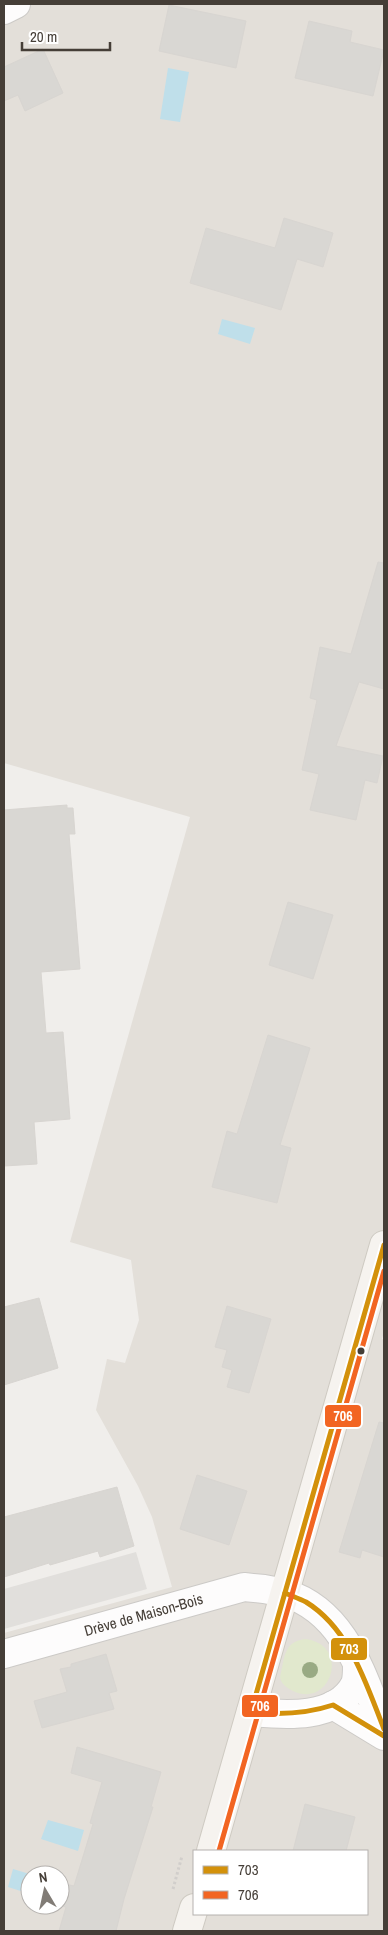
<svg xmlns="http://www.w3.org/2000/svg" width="388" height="1935" font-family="'Archivo Narrow',sans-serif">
<rect width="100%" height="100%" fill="#f0eeeb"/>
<!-- residential -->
<path fill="#e3dfd9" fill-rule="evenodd" d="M 4,4 L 384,4 L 384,1332 L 382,1339 L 384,1340 L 384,1931 L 4,1931 L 4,1633 L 172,1587 L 152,1517 L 138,1486 L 96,1410 L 107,1359 L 125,1363 L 139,1320 L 131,1260 L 70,1242 L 190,817 L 4,763 ZM 194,1851 L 367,1851 L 367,1914 L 194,1914 ZM 30,1875 L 60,1875 L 60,1905 L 30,1905 Z"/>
<!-- green -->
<path fill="#e1e8cd" d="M 305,1639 C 351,1644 332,1709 293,1691 C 287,1688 281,1684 280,1677 C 285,1658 283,1642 305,1639 Z"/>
<!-- parking -->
<polygon fill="#e1dfdc" points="136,1552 147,1589 4,1629 4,1589"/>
<!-- water -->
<g fill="#bfdfea">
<polygon points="168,68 189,72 180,122 160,119"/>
<polygon points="222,319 255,328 250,344 218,334"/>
<polygon points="48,1820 84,1830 78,1851 41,1839"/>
<polygon points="13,1869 33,1875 30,1875 30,1894 8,1887"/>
</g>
<!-- building -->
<g fill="#d9d7d3" stroke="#d8d5d1">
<polygon points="169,5 246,21 236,68 159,51"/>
<polygon points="309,21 352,31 350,42 384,50 373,96 295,78"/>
<polygon points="43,49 63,93 25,111 18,95 4,101 4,67"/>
<polygon points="284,218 333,233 323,267 297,259 281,310 190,283 206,228 275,248"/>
<polygon points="378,562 384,563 384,689 359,682 336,746 383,756 377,783 365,780 356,820 310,810 319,774 302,770 317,700 310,698 320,647 351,654"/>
<polygon points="67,805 67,808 73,808 75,834 69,834 80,969 41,972 46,1033 63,1032 70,1119 34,1122 37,1164 4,1166 4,810"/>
<polygon points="288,902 333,915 313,979 269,965"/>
<polygon points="268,1035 310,1048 280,1145 291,1148 277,1203 212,1187 227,1131 237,1134"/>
<polygon points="39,1298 58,1368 4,1385 4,1307"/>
<polygon points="227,1306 271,1319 249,1393 227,1387 232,1370 222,1367 227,1350 215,1347"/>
<polygon points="379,1422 384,1423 384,1557 362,1550 360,1558 339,1552"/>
<polygon points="197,1475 247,1491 229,1545 180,1529"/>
<polygon points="117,1487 134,1546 100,1557 98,1551 50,1565 49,1563 4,1577 4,1517"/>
<polygon points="106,1654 117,1691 109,1693 114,1709 42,1728 34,1701 67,1692 60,1669 71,1667 71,1664"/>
<polygon points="77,1747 161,1772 151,1807 153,1807 124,1899 116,1931 59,1931 66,1907 56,1905 60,1905 61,1883 74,1886 93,1824 90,1823 102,1782 71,1773"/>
<polygon points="305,1804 355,1817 346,1851 293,1851"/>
</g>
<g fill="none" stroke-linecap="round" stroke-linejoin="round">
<defs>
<g id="minor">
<polyline points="4,10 16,4"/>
<path id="s1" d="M 4,1654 L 244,1587 L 264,1589 L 285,1593"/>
</g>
<g id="tertiary">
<path d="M 285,1593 C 346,1612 362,1676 384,1729"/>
<polyline points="333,1705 384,1736"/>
<path d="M 251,1712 C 284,1715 337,1720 355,1684 C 357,1679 357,1671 357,1665"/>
</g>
<g id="secondary">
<polyline points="211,1851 384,1245"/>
<polyline points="187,1931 194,1908"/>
</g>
</defs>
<!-- minor casing -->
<use href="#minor" stroke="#cccac7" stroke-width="30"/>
<!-- tertiary casing -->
<use href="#tertiary" stroke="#cccac7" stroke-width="30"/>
<!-- secondary casing -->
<use href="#secondary" stroke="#cecac2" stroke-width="30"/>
<!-- path -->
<polyline stroke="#d1cecb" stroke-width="3" stroke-dasharray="2.5 2.5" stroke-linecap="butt" points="173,1889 182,1856"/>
<!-- minor -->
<use href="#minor" stroke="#fdfcfc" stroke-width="28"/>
<!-- tertiary -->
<use href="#tertiary" stroke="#fdfcfc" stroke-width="28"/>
<!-- secondary -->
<use href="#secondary" stroke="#f6f3ef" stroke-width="28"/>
<defs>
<g id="bus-1">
<path d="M 285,1593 C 292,1596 300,1599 306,1602 C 350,1629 366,1684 384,1729"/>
<polyline points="251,1712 384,1245"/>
<path d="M 251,1712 C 279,1715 306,1714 333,1705 L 384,1736"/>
</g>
<polyline id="bus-2" points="219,1851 384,1271"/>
</defs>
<!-- bus-1 casing -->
<use href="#bus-1" stroke="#fff" stroke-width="9"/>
<!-- bus-2 casing -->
<use href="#bus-2" stroke="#fff" stroke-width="9"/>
<!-- bus-1 -->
<use href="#bus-1" stroke="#d3910b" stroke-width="5"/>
<!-- bus-2 -->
<use href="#bus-2" stroke="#f26522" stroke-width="5"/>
</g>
<!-- trees -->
<circle fill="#99aa84" cx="310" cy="1670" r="8"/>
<!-- markers -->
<circle fill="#453e37" stroke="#fff" stroke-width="2" cx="361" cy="1351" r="4.5"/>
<g text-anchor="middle" stroke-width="5" stroke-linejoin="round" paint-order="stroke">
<!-- street labels -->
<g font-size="15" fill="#453e37" stroke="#fff">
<text dy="5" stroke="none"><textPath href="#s1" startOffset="145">Drève de Maison-Bois</textPath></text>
</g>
</g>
<g stroke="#fff" stroke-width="2">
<rect x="324" y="1404" width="38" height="24" rx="5" fill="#f26522"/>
<rect x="330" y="1637" width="38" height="24" rx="5" fill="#d3910b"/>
<rect x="241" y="1694" width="38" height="24" rx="5" fill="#f26522"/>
</g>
<g font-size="14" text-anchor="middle" font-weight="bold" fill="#fff">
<text x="343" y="1421">706</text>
<text x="349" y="1654">703</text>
<text x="260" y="1711">706</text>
</g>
<!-- border -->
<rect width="388" height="1935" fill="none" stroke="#453e37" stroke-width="10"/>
<!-- legend -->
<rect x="193" y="1850" width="175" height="65" fill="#ffffff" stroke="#b5b2af"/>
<rect x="203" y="1866" width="25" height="8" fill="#d3910b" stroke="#b5b2af"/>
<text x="238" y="1875" font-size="15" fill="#453e37">703</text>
<rect x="203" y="1891" width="25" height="8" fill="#f26522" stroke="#b5b2af"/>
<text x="238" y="1900" font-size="15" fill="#453e37">706</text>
<!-- north arrow -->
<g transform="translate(45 1890) rotate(351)"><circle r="24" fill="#ffffff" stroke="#b5b2af"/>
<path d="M0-4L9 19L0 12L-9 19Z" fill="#817c76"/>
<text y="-8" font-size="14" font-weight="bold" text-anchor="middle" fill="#453e37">N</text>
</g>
<!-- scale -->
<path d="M22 42v8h88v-8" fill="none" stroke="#453e37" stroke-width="2.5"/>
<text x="30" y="42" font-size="15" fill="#453e37" stroke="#ffffff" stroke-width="4" paint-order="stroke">20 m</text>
</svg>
